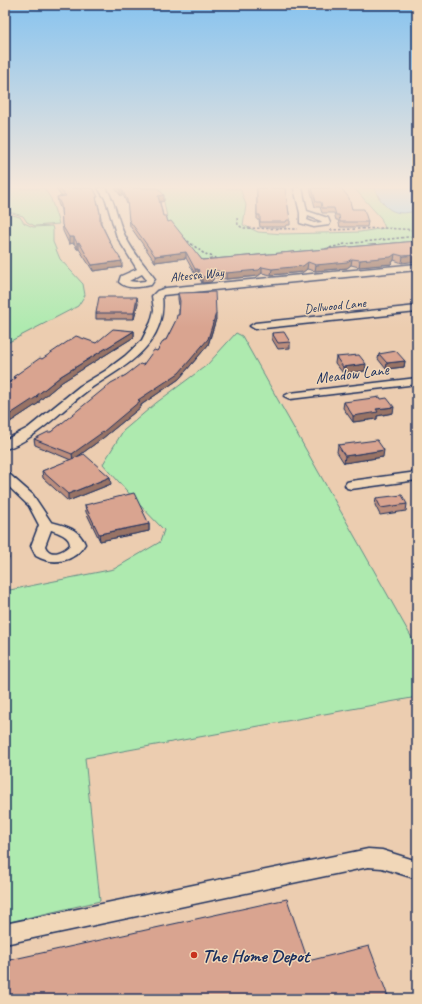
<svg xmlns="http://www.w3.org/2000/svg" width="422" height="1004" font-family="Caveat,sans-serif">
<rect width="100%" height="100%" fill="#eccdb0"/>
<filter id="ink" filterUnits="userSpaceOnUse"><feTurbulence type="fractalNoise" baseFrequency=".025" numOctaves="2"/><feDisplacementMap in="SourceGraphic" scale="8" xChannelSelector="R" yChannelSelector="G"/><feConvolveMatrix kernelMatrix="1 2 1 2 8 2 1 2 1" color-interpolation-filters="sRGB"/></filter>
<g filter="url(#ink)">
<!-- green -->
<g fill="#aeeaaf" stroke="#648c86">
<polygon points="5,188 44,188 51,199 59,224 35,226 27,222 23,216 5,211"/>
<polygon points="153,188 240,188 246,205 243,225 258,232 283,234 360,232 385,228 381,218 354,188 375,188 378,197 411,212 417,210 417,246 210,267 185,256 168,222 164,202"/>
<polygon points="5,213 20,217 24,223 33,227 52,226 53,230 53,242 60,259 83,284 85,295 78,306 5,344"/>
<polygon points="236,333 242,336 417,647 417,697 85,758 100,901 5,923 5,591 114,569 160,542 164,530 134,499 103,464 123,431 156,403 207,365"/>
</g>
<!-- water -->
<path fill="#97d9f9" stroke="#6595bb" d="M 375,188 L 417,188 L 417,210 C 395,218 383,209 375,188 Z"/>
<g fill="none" stroke-linecap="round" stroke-linejoin="round">
<defs>
<g id="minor">
<path d="M 98,188 L 106,188 C 116,203 117,220 125,236 C 133,253 145,265 155,279 L 151,285 C 141,287 127,290 119,282 L 121,276 L 137,269 L 117,237 L 106,200 ZM 142,274 L 146,279 L 145,281 L 136,282 L 129,281 Z"/>
<path d="M 294,188 L 302,188 L 307,211 L 328,218 L 330,223 L 329,225 L 314,227 L 300,223 L 300,213 ZM 308,216 L 321,221 L 322,222 L 314,223 L 307,220 Z"/>
<path d="M 417,264 L 417,270 L 163,295 L 162,297 C 164,313 160,328 150,342 C 134,364 109,375 87,391 C 64,408 33,442 5,449 L 5,440 L 28,428 L 80,386 L 105,371 L 125,356 L 142,340 L 151,322 L 154,310 L 152,296 L 157,291 L 166,288 Z"/>
<polygon points="417,306 417,312 255,329 250,326 255,323"/>
<polygon points="417,378 417,384 290,399 284,396 290,393"/>
<polygon points="417,472 417,480 351,489 347,488 345,485 347,482 351,481"/>
<path d="M 5,473 L 9,474 L 33,495 L 51,522 C 66,526 79,529 85,544 C 75,562 53,566 36,556 L 31,546 L 39,525 L 29,506 L 5,483 ZM 51,530 C 59,533 70,536 70,545 C 63,552 50,558 45,546 Z"/>
<polygon points="368,849 382,850 417,861 417,879 382,868 368,867 5,944 5,924"/>
</g>
</defs>
<!-- minor casing -->
<use href="#minor" stroke="#1b2f5e" stroke-width="3"/>
<!-- path -->
<g stroke="#1b2f5e" stroke-width="1.5" stroke-dasharray="2.5 2" stroke-linecap="butt">
<polyline points="237,218 238,225 243,228 298,229"/>
<polyline points="330,230 384,228 417,230"/>
<polyline points="184,238 203,253 218,259"/>
<polyline points="321,250 345,244 417,236"/>
<polyline points="234,258 265,255"/>
</g>
<!-- minor -->
<use href="#minor" fill="#f1d7b8" fill-rule="evenodd"/>
</g>
<!-- wall -->
<g fill="#bb8d7c" stroke="#1b2f5e">
<polygon points="55,188 93,188 98,203 101,218 101,223 122,267 93,271 79,249 77,249 74,243 69,244 63,231 61,210 58,203 57,197 62,197"/>
<polygon points="115,188 158,188 164,201 160,202 163,216 202,260 417,241 402,263 394,260 391,264 359,267 351,265 347,268 315,271 307,269 303,272 271,275 262,273 258,276 226,279 213,277 213,280 211,282 202,283 198,275 196,276 186,258 155,262 130,226 128,206 123,195 120,195"/>
<polygon points="256,188 285,188 290,220 290,225 287,225 286,227 260,227 259,220 257,220 257,191"/>
<polygon points="310,188 341,188 352,209 368,222 367,227 340,227 338,220 336,220 334,213 322,213 320,207 315,207"/>
<polygon points="178,293 216,319 208,345 179,379 141,405 141,407 103,438 77,457 111,484 68,501 43,478 42,471 71,460 35,445 34,439 51,432 126,375 143,365 157,351 166,340 179,315 179,305 178,299"/>
<polygon points="138,303 134,319 96,319 96,313"/>
<polygon points="134,331 134,337 62,382 39,401 39,403 10,422 5,420 5,385 14,379 13,377 42,359 96,343"/>
<polygon points="272,333 290,342 290,348 278,349 272,339"/>
<polygon points="379,354 405,361 404,367 386,369 378,359"/>
<polygon points="336,357 365,371 343,373 335,363"/>
<polygon points="344,402 393,413 377,416 377,419 353,422 343,408"/>
<polygon points="338,445 383,457 344,463 337,452"/>
<polygon points="376,498 407,504 406,511 380,515 375,505"/>
<polygon points="85,505 149,524 149,531 100,541 86,512"/>
</g>
<!-- shaded-wall -->
<g fill="#987365" stroke="#1b2f5e">
<polygon points="120,189 122,189 123,195 120,195"/>
<polygon points="164,195 164,201 158,202 158,196"/>
<polygon points="69,237 74,237 74,243 69,244"/>
<polygon points="79,242 79,249 77,249 77,243"/>
<polygon points="186,252 186,258 155,262 155,256"/>
<polygon points="395,254 394,260 391,264 359,267 360,260"/>
<polygon points="417,255 417,261 402,263 403,256"/>
<polygon points="352,259 351,265 347,268 315,271 316,265"/>
<polygon points="122,261 122,267 93,271 92,265"/>
<polygon points="308,262 307,269 303,272 271,275 272,269"/>
<polygon points="262,267 262,273 258,276 226,279 226,273"/>
<polygon points="195,269 198,269 198,275 196,276"/>
<polygon points="213,274 213,280 211,282 202,283 202,277"/>
<polygon points="137,297 138,303 134,319 134,313"/>
<polygon points="216,313 216,319 208,345 179,379 141,405 141,407 103,438 73,460 72,454 138,400"/>
<polygon points="134,331 134,337 62,382 39,401 39,403 10,422 9,415 36,396 61,376"/>
<polygon points="405,361 404,367 386,369 387,363"/>
<polygon points="366,364 365,371 343,373 343,367"/>
<polygon points="394,407 393,413 377,416 377,419 353,422 353,416 376,409"/>
<polygon points="384,450 383,457 344,463 345,456"/>
<polygon points="110,477 111,484 68,501 68,494"/>
<polygon points="149,524 149,531 100,541 99,534"/>
<polygon points="8,552 9,559 5,560 5,553"/>
</g>
<!-- building -->
<g fill="#d9a490" stroke="#1b2f5e">
<polygon points="59,188 93,188 94,189 98,197 96,197 100,213 100,222 112,246 122,261 92,265 79,242 77,243 74,237 69,237 62,225 61,205 57,197 66,196"/>
<polygon points="119,188 158,188 164,195 158,196 163,216 166,216 168,222 171,221 202,260 417,241 417,255 403,256 395,254 391,257 360,260 352,259 347,262 316,265 308,262 303,266 272,269 262,267 259,270 226,273 213,270 213,274 211,276 202,277 198,269 195,269 186,252 155,256 129,220 127,200 122,189 120,189"/>
<polygon points="257,188 285,188 290,220 287,220 286,222 260,222 260,215 257,215"/>
<polygon points="312,188 341,188 342,189 349,198 352,209 364,209 368,222 340,222 339,215 336,215 334,208 322,208 321,202 316,202"/>
<polygon points="215,292 216,313 208,339 179,373 138,400 140,401 103,432 72,454 34,439 48,432 51,432 111,383 126,375 140,364 143,365 154,350 157,351 164,340 166,340 176,320 177,315 179,315 180,301 178,293"/>
<polygon points="99,297 137,297 134,313 96,313"/>
<polygon points="113,329 134,331 61,376 36,396 38,396 9,415 5,414 5,385 16,378 13,377 40,358 42,359 76,336 96,343"/>
<polygon points="284,332 290,342 278,343 272,333"/>
<polygon points="396,351 405,361 387,363 379,354"/>
<polygon points="359,355 366,364 343,367 336,357"/>
<polygon points="380,397 381,399 387,398 394,407 376,409 378,412 353,416 344,402"/>
<polygon points="377,440 384,450 345,456 338,445"/>
<polygon points="84,454 110,477 68,494 42,471"/>
<polygon points="134,493 149,524 99,534 85,505"/>
<polygon points="402,495 407,504 381,508 376,498"/>
<polygon points="5,544 8,552 5,553"/>
<polygon points="287,899 308,961 369,946 389,999 5,999 5,961"/>
</g>
</g>
<!-- sky -->
<linearGradient id="sky" x2="0" y2="1"><stop stop-color="#87c3ef"/><stop offset="0.57" stop-color="#f6e8db"/><stop offset="1" stop-color="#f6e8db" stop-opacity="0"/></linearGradient>
<rect width="422" height="328" fill="url(#sky)"/>
<!-- markers -->
<circle fill="#c8321e" stroke="#f1d7b8" stroke-width="1.5" cx="194" cy="955" r="4"/>
<g text-anchor="middle" stroke-width="3" stroke-linejoin="round" paint-order="stroke">
<!-- far-street labels -->
<g font-size="13" fill="#1b2f5e" stroke="#f1d7b8">
<text transform="translate(197 274) rotate(-6)" y="5">Altessa Way</text>
<text transform="translate(335 305) rotate(-6)" y="5">Dellwood Lane</text>
</g>
<!-- street labels -->
<g font-size="16" fill="#1b2f5e" stroke="#f1d7b8">
<text transform="translate(352 373) rotate(-7)" y="6">Meadow Lane</text>
</g>
<!-- near-poi labels -->
<g font-size="19" font-weight="bold" fill="#1b2f5e" stroke="#f1d7b8" text-anchor="start">
<text x="202" y="962">The Home Depot</text>
</g>
</g>
<!-- margin -->
<rect width="422" height="1004" fill="none" stroke="#f1d7b8" stroke-width="20"/>
<rect x="10" y="10" width="402" height="984" fill="none" stroke="#1b2f5e" stroke-width="1.5" filter="url(#ink)"/>
</svg>
